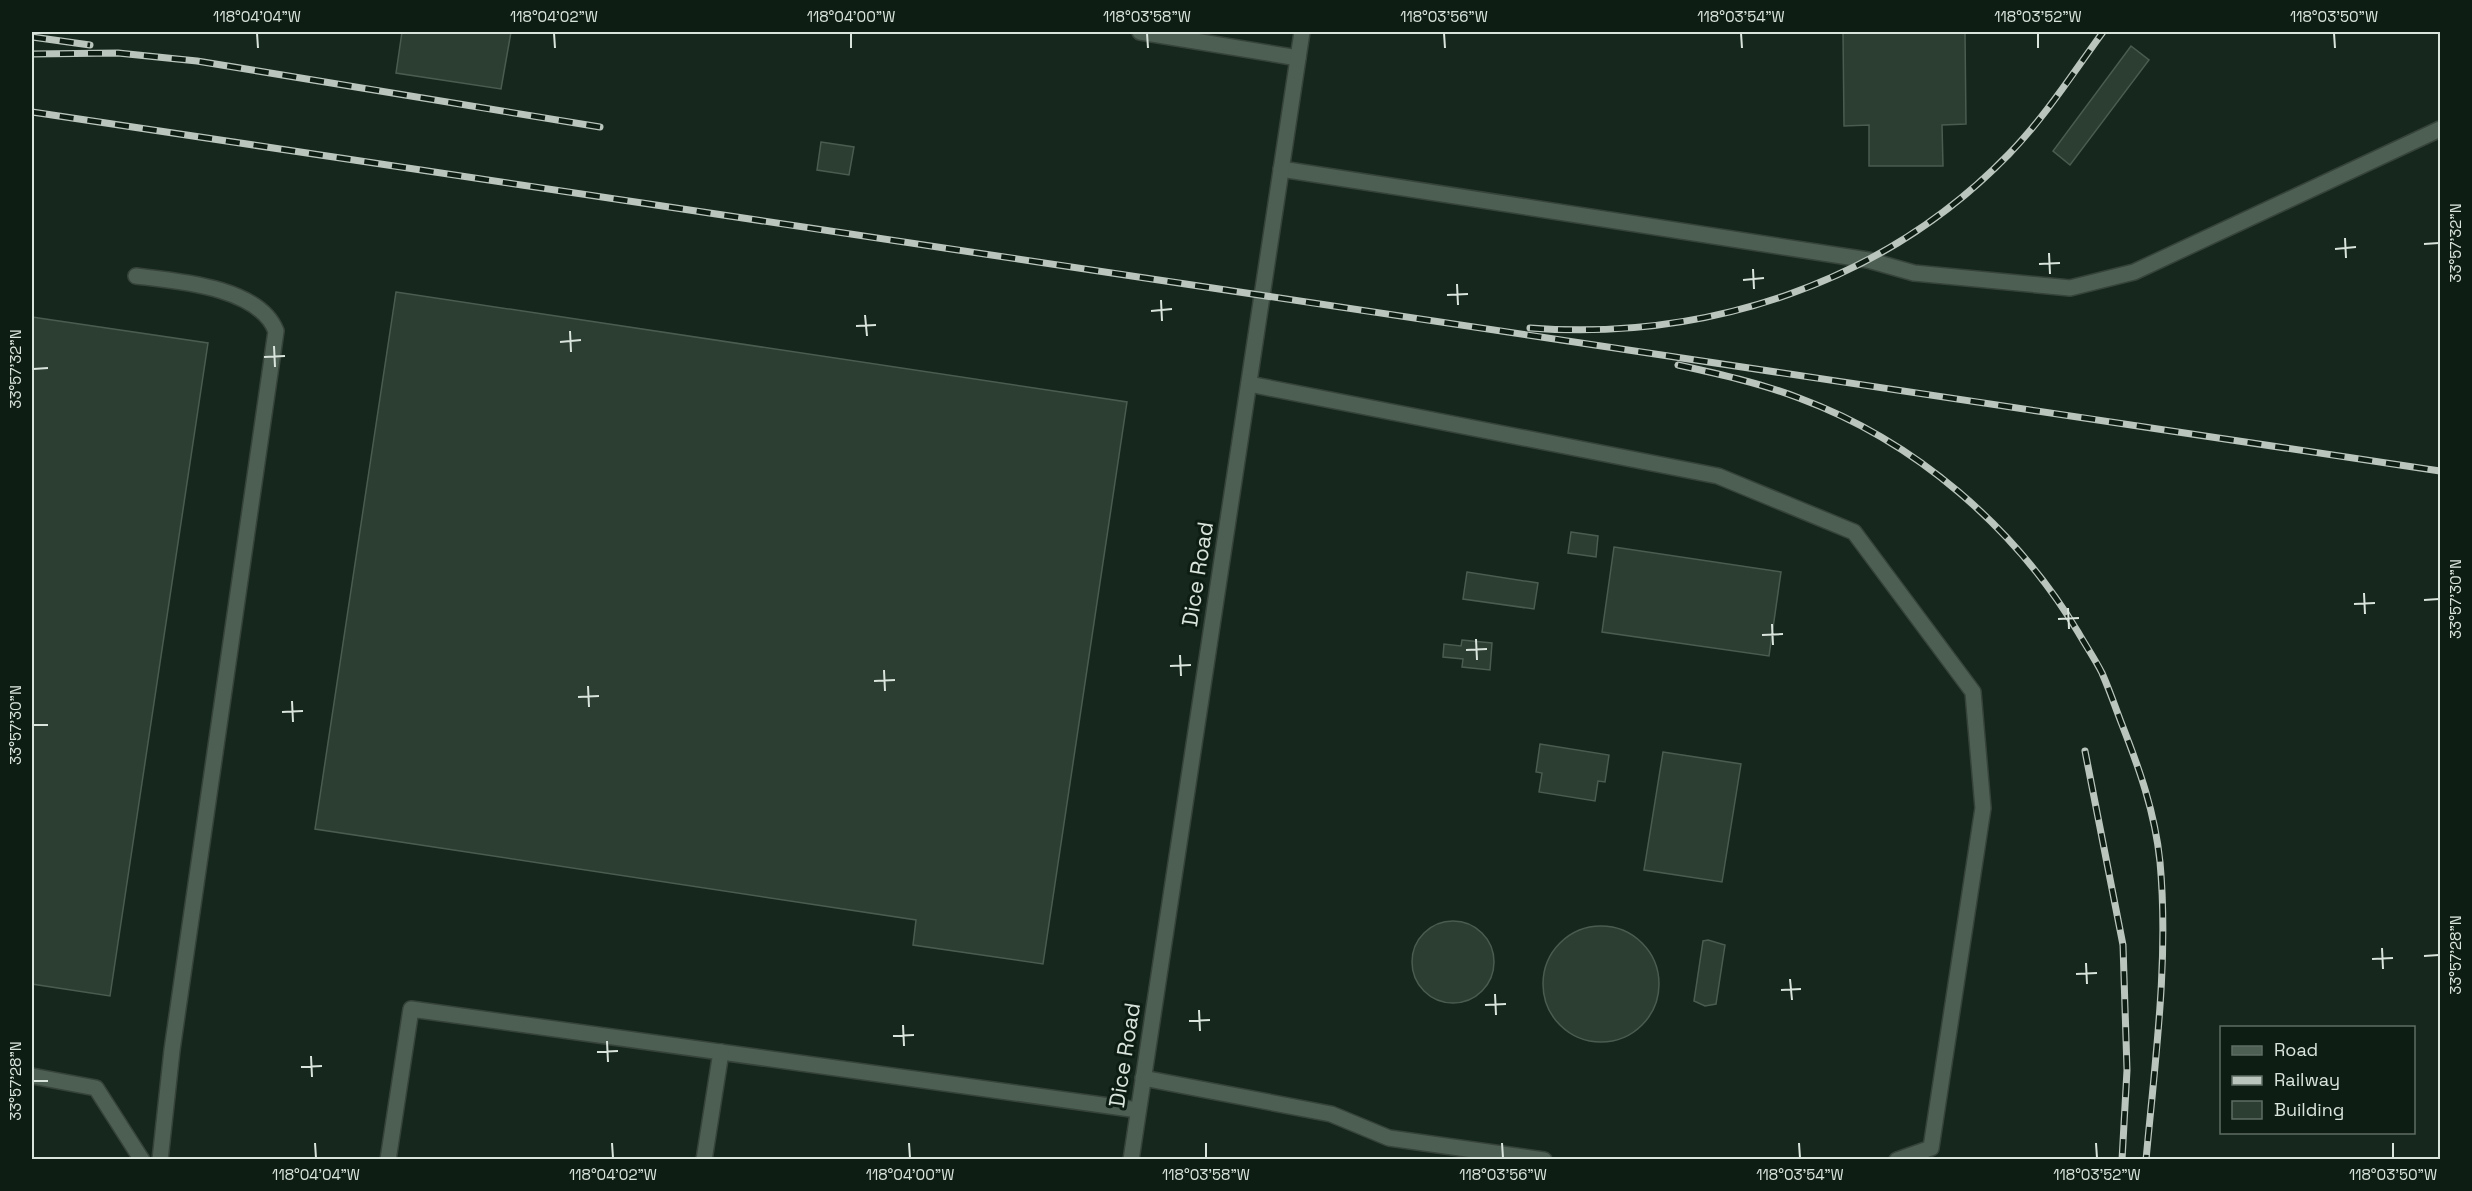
<svg xmlns="http://www.w3.org/2000/svg" width="2472" height="1191" font-family="'Space Grotesk',sans-serif">
<rect width="100%" height="100%" fill="#16271d"/>
<!-- building -->
<g fill="#2c3d32" stroke="#4a5c50" stroke-width="1.5">
<polygon points="402,32 511,32 501,89 396,73"/>
<polygon points="1843,32 1965,32 1966,124 1942,125 1943,166 1869,166 1869,125 1844,126"/>
<polygon points="2131,46 2149,60 2070,165 2053,151"/>
<polygon points="821,142 854,147 849,175 817,170"/>
<polygon points="396,292 1127,402 1043,964 913,945 916,920 315,829"/>
<polygon points="32,317 208,343 110,996 32,984"/>
<polygon points="1571,532 1598,536 1596,557 1568,553"/>
<polygon points="1614,547 1781,572 1769,656 1602,632"/>
<polygon points="1467,572 1538,583 1534,609 1463,599"/>
<polygon points="1462,640 1492,643 1490,670 1462,667 1463,659 1443,657 1444,644 1461,646"/>
<polygon points="1540,744 1609,755 1605,782 1598,781 1595,801 1539,792 1542,773 1536,772"/>
<polygon points="1663,752 1741,764 1722,882 1644,870"/>
<circle cx="1453" cy="962" r="41"/>
<circle cx="1601" cy="984" r="58"/>
<polygon points="1708,940 1725,945 1716,1004 1705,1006 1694,1001 1703,941"/>
</g>
<g fill="none" stroke-linecap="round" stroke-linejoin="round">
<defs>
<g id="service">
<polyline points="1281,169 1868,260 1914,273 2070,288 2134,272 2440,129"/>
<path d="M 136,276 C 178,281 259,287 276,331 L 172,1050 L 160,1160"/>
<polyline points="1249,384 1718,476 1854,532 1973,692 1983,808 1931,1148 1897,1160"/>
<polyline points="32,1076 96,1088 142,1160"/>
<polyline points="1143,1078 1331,1114 1389,1138 1544,1160"/>
<polyline points="388,1160 411,1009 1138,1110"/>
<polyline points="704,1160 721,1052"/>
</g>
<g id="minor">
<polyline points="1140,32 1298,58"/>
<polyline points="1131,1160 1302,32"/>
</g>
</defs>
<!-- service casing -->
<use href="#service" stroke="#36433a" stroke-width="18"/>
<!-- minor casing -->
<use href="#minor" stroke="#36433a" stroke-width="18"/>
<!-- service -->
<use href="#service" stroke="#4d5f53" stroke-width="15"/>
<!-- minor -->
<use href="#minor" stroke="#4d5f53" stroke-width="15"/>
<defs>
<g id="rail">
<polyline points="32,37 90,45"/>
<polyline points="32,54 118,53 197,61 600,127"/>
<polyline points="32,112 2440,471"/>
<path d="M 1530,328 C 1707,341 1884,283 2009,154 C 2045,117 2073,73 2103,32"/>
<path d="M 1678,365 C 1719,374 1760,383 1799,398 C 1915,441 2015,527 2078,632 C 2086,646 2095,659 2102,673 C 2109,689 2115,706 2121,722 C 2139,768 2155,812 2160,862 C 2169,960 2155,1061 2146,1160"/>
<polyline points="2085,751 2123,945 2127,1070 2122,1160"/>
</g>
</defs>
<!-- rail casing -->
<use href="#rail" stroke="#b9c5bd" stroke-width="7"/>
<!-- rail -->
<use href="#rail" stroke="#0d1d14" stroke-width="4.5" stroke-dasharray="14" stroke-linecap="butt"/>
</g>
<!-- ticks -->
<path fill="none" stroke="#d9e4dd" stroke-width="2" d="M 257,33 L 258,48M 554,33 L 555,48M 851,33 L 851,48M 1147,33 L 1148,48M 1444,33 L 1445,48M 1741,33 L 1742,48M 2038,33 L 2038,48M 2334,33 L 2335,48M 2345,238 L 2346,258M 2424,244 L 2439,243M 2335,249 L 2356,247M 2049,253 L 2050,274M 2039,264 L 2060,263M 1753,269 L 1754,289M 1743,280 L 1764,278M 1457,284 L 1458,305M 1447,295 L 1468,294M 1161,300 L 1162,321M 1151,311 L 1172,309M 865,315 L 867,336M 856,326 L 876,325M 570,331 L 571,352M 560,342 L 581,340M 274,346 L 275,367M 264,357 L 285,356M 33,369 L 48,368M 2364,593 L 2365,614M 2424,600 L 2439,599M 2354,604 L 2375,603M 2068,608 L 2069,629M 2058,619 L 2079,618M 1772,624 L 1773,645M 1762,635 L 1783,634M 1476,639 L 1477,660M 1466,650 L 1487,649M 1180,655 L 1181,676M 1170,666 L 1191,665M 884,670 L 885,691M 874,681 L 895,680M 588,686 L 589,707M 578,697 L 599,696M 292,701 L 293,722M 282,712 L 303,711M 33,725 L 48,725M 2382,948 L 2383,969M 2424,956 L 2439,955M 2372,959 L 2393,958M 2086,963 L 2087,984M 2076,974 L 2097,973M 1790,979 L 1792,1000M 1781,990 L 1801,989M 1495,994 L 1496,1015M 1485,1005 L 1506,1004M 1199,1010 L 1200,1031M 1189,1021 L 1210,1020M 903,1025 L 904,1046M 893,1036 L 914,1035M 607,1041 L 608,1062M 597,1052 L 618,1051M 311,1056 L 312,1077M 301,1067 L 322,1066M 33,1081 L 48,1081M 315,1143 L 316,1158M 612,1143 L 613,1158M 909,1143 L 910,1158M 1206,1143 L 1206,1158M 1502,1143 L 1503,1158M 1799,1143 L 1800,1158M 2096,1143 L 2097,1158M 2393,1143 L 2393,1158"/>
<g text-anchor="middle" stroke-width="6" stroke-linejoin="round" paint-order="stroke">
<!-- street labels -->
<g font-size="22" fill="#d9e4dd" stroke="#0d1d14">
<text transform="translate(1197 574) rotate(-81)" y="8">Dice Road</text>
<text transform="translate(1124 1055) rotate(-81)" y="8">Dice Road</text>
</g>
</g>
<!-- border -->
<rect width="2472" height="1191" fill="none" stroke="#0d1d14" stroke-width="66"/>
<!-- legend -->
<rect x="2220" y="1026" width="195" height="108" fill="#0d1d14" stroke="#5f6d64" stroke-width="1.5"/>
<rect x="2232" y="1046" width="30" height="9" fill="#4d5f53" stroke="#5f6d64" stroke-width="1.5"/>
<text x="2274" y="1056" font-size="18" fill="#d9e4dd">Road</text>
<rect x="2232" y="1076" width="30" height="9" fill="#b9c5bd" stroke="#5f6d64" stroke-width="1.5"/>
<text x="2274" y="1086" font-size="18" fill="#d9e4dd">Railway</text>
<rect x="2232" y="1101" width="30" height="18" fill="#2c3d32" stroke="#5f6d64" stroke-width="1.5"/>
<text x="2274" y="1116" font-size="18" fill="#d9e4dd">Building</text>
<rect x="33" y="33" width="2406" height="1125" fill="none" stroke="#d9e4dd" stroke-width="2"/>
<g font-size="15" text-anchor="middle" fill="#d9e4dd">
<text x="257" y="22">118°04'04"W</text>
<text x="554" y="22">118°04'02"W</text>
<text x="851" y="22">118°04'00"W</text>
<text x="1147" y="22">118°03'58"W</text>
<text x="1444" y="22">118°03'56"W</text>
<text x="1741" y="22">118°03'54"W</text>
<text x="2038" y="22">118°03'52"W</text>
<text x="2334" y="22">118°03'50"W</text>
<text transform="translate(2456 243) rotate(-90)" y="5">33°57'32"N</text>
<text transform="translate(16 369) rotate(-90)" y="5">33°57'32"N</text>
<text transform="translate(2456 599) rotate(-90)" y="5">33°57'30"N</text>
<text transform="translate(16 725) rotate(-90)" y="5">33°57'30"N</text>
<text transform="translate(2456 955) rotate(-90)" y="5">33°57'28"N</text>
<text transform="translate(16 1081) rotate(-90)" y="5">33°57'28"N</text>
<text x="316" y="1180">118°04'04"W</text>
<text x="613" y="1180">118°04'02"W</text>
<text x="910" y="1180">118°04'00"W</text>
<text x="1206" y="1180">118°03'58"W</text>
<text x="1503" y="1180">118°03'56"W</text>
<text x="1800" y="1180">118°03'54"W</text>
<text x="2097" y="1180">118°03'52"W</text>
<text x="2393" y="1180">118°03'50"W</text>
</g>
</svg>
